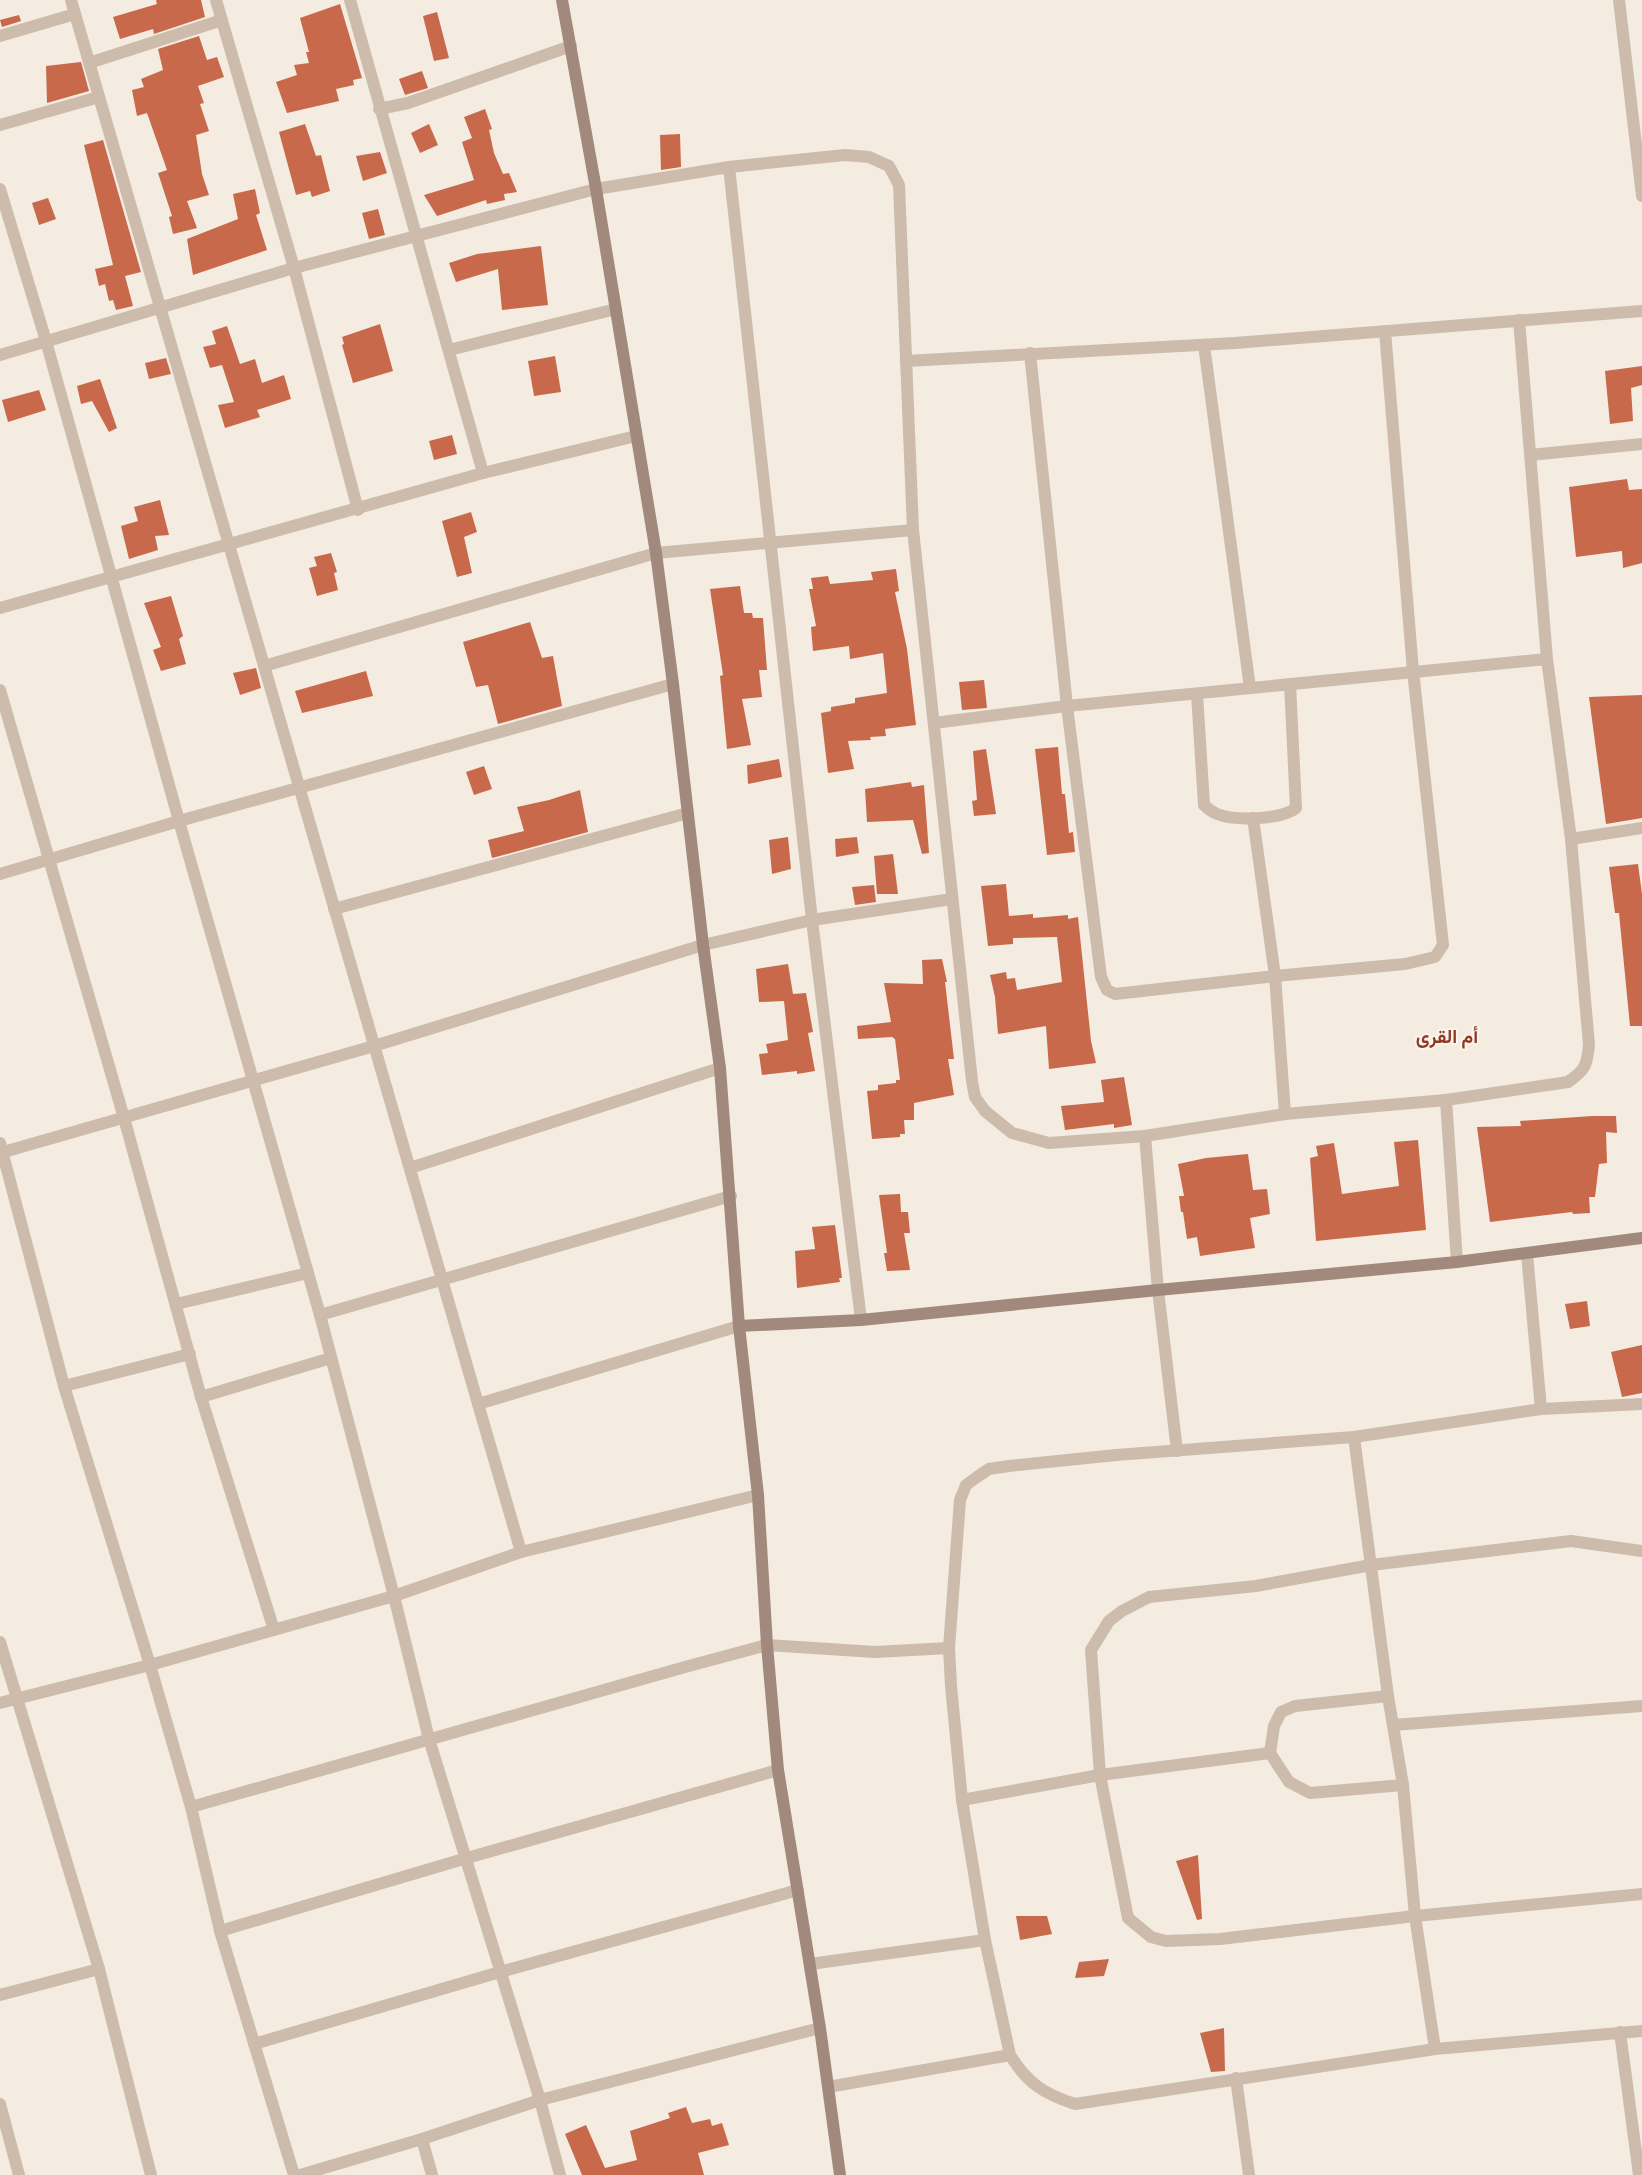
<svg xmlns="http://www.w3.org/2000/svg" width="1642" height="2175" font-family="'DM Sans',Vazirmatn,sans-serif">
<rect width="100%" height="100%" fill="#f4ebe1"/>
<!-- building -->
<g fill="#c8694b">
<polygon points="156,0 201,0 205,17 154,34 153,29 120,39 113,17 157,4"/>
<polygon points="340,4 362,78 353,80 354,85 336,89 339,101 287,113 276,82 297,75 294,65 309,63 306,52 309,52 300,18"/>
<polygon points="437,12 449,58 434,61 423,16"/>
<polygon points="19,15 21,21 2,27 0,20"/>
<polygon points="199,36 207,60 217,57 224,77 198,86 204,103 200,104 209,131 196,135 202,174 209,195 187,201 197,228 173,234 169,217 172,216 158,173 167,170 147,113 137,116 132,90 144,87 141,79 163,70 158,49"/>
<polygon points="81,62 89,91 47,103 46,66"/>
<polygon points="422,71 428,88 405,95 399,79"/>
<polygon points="485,109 492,129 489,130 494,153 503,174 509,173 517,192 504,194 505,200 487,204 486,200 437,216 424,195 474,180 462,142 472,138 464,117"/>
<polygon points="305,124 316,156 321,155 330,191 312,197 310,191 296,195 279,132"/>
<polygon points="429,124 438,145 420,153 411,133"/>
<polygon points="680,134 681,167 661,170 660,135"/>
<polygon points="103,140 141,272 125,276 133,306 116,310 113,300 109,301 105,284 99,286 95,269 113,265 84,145"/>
<polygon points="380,152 387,173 363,181 356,156"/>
<polygon points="255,189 260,213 256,215 267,250 193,275 187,239 238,219 233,194"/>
<polygon points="48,198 56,219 39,225 32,203"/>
<polygon points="378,209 385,235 369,239 362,213"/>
<polygon points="541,246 548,305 502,310 498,269 456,282 449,263 477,254"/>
<polygon points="380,324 393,371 353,383 342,345 344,344 342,337"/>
<polygon points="227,326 240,364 255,359 262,383 284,375 291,399 257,410 260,417 225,428 218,405 234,402 222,365 210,368 203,347 216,344 212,331"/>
<polygon points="555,356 561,392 534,396 528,361"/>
<polygon points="166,358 171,374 149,379 145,363"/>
<polygon points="1642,366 1642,385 1631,388 1633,421 1610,424 1605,371"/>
<polygon points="100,379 117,428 109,432 92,401 81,404 77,386"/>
<polygon points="39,390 46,410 8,422 2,400"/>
<polygon points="452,435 457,454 434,460 429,441"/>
<polygon points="1627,479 1629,490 1642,489 1642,563 1623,568 1622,551 1576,557 1569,487"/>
<polygon points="160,500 169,535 155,536 158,550 129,559 121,526 138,521 134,507"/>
<polygon points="471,512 477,532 464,537 472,573 457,577 442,521"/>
<polygon points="331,553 337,572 334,573 338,590 317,596 309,568 317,566 314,557"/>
<polygon points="896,569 899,591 895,592 907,649 916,725 885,729 886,736 870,737 871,740 848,741 854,769 828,773 821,713 831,711 831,707 855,703 855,698 887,693 883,653 850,659 849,646 813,651 811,627 816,626 809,589 813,589 811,578 828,576 830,584 873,580 871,572"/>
<polygon points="740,586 744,613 752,613 753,618 763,618 767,670 759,670 762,697 742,699 751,745 727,749 720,676 723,675 710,589"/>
<polygon points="171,596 183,636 179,639 186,664 161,671 153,650 161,647 144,603"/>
<polygon points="530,622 542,658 553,656 562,706 498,724 488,685 476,687 463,642"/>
<polygon points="256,668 261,688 240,695 233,673"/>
<polygon points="366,671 373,696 302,713 295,691"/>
<polygon points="984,680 987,708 962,710 959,682"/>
<polygon points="1642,695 1642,818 1606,824 1589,697"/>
<polygon points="1058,747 1062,794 1065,794 1069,833 1073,832 1075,852 1047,855 1035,749"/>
<polygon points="986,749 996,814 974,816 972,801 977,800 973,751"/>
<polygon points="779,759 782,777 748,784 747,765"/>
<polygon points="484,766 492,789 474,795 466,772"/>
<polygon points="911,782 912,787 924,785 929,853 922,854 913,820 867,822 865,789"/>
<polygon points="580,790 588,832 492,858 488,840 524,831 517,807 549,800"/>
<polygon points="788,837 791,869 772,874 769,840"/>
<polygon points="857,837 859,853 836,857 835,839"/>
<polygon points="893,854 898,894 877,894 874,856"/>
<polygon points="1638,864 1642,894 1642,1026 1630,1026 1619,913 1615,913 1609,867"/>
<polygon points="1006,884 1009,916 1033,914 1033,918 1068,915 1068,919 1078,917 1091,1041 1096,1063 1049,1069 1046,1026 998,1034 995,997 990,975 1006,972 1007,979 1015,978 1017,990 1062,982 1057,937 1013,938 1013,944 988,946 981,886"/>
<polygon points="874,885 876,902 855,905 852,887"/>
<polygon points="942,959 947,982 945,982 954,1059 948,1059 954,1095 914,1103 914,1120 904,1120 905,1134 900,1134 900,1137 872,1139 867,1091 878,1090 878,1085 896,1083 896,1080 900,1080 895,1039 892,1037 858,1039 857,1026 891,1022 884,983 923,984 922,960"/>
<polygon points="788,964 793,994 806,993 813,1032 808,1033 815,1071 797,1074 797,1071 762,1075 759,1054 768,1053 766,1044 788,1040 784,1001 759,1002 756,969"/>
<polygon points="1124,1077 1132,1125 1114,1128 1114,1124 1065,1130 1061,1106 1104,1102 1101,1080"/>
<polygon points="1592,1116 1616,1116 1617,1133 1606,1132 1607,1163 1599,1164 1595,1197 1589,1197 1590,1213 1573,1214 1572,1212 1490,1222 1477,1127 1521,1126 1520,1121"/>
<polygon points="1418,1140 1426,1230 1316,1241 1310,1158 1318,1156 1316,1146 1334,1143 1342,1194 1399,1186 1394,1142"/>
<polygon points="1248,1154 1253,1190 1267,1189 1270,1214 1250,1218 1255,1248 1200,1256 1197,1237 1187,1239 1183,1212 1181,1212 1179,1196 1184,1196 1178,1164 1206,1158"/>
<polygon points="900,1194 901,1212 908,1212 910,1233 904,1233 910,1270 887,1271 884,1253 887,1253 879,1195"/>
<polygon points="835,1225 842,1278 839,1278 840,1282 797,1288 795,1251 815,1249 812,1227"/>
<polygon points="1587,1301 1590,1326 1570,1329 1565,1304"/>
<polygon points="1642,1345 1642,1393 1622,1397 1611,1352"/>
<polygon points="1198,1855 1202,1919 1197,1920 1176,1861"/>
<polygon points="1016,1916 1047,1916 1052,1934 1020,1940"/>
<polygon points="1109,1959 1104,1976 1075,1978 1079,1962"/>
<polygon points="1224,2028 1225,2071 1211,2072 1200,2033"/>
<polygon points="686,2107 692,2123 710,2119 712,2126 722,2123 729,2145 698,2153 704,2175 582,2175 565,2134 586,2125 605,2168 637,2160 630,2131 670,2118 668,2113"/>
</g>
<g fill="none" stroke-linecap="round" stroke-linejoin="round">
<!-- street -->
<g stroke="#cdbbac" stroke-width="12">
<polyline points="71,0 521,1552"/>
<polyline points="216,0 294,268 358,510"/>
<polyline points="350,0 483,473"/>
<polyline points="1619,0 1642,196"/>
<polyline points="0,36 75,14"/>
<polyline points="89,63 222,20"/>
<polyline points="379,109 408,103 571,46"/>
<polyline points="0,125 99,97"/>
<polyline points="729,167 812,920 861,1320"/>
<polyline points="0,189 46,341 179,821 320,1315 394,1596 429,1739 540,2100 560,2175"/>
<polyline points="1519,320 1547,659"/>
<polyline points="1204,345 1250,688"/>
<polyline points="449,350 616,309"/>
<polyline points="1030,353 1067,706 1101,977 1107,990 1115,994 1275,976 1405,964 1435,957 1443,945 1413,671 1385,331"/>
<path d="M 0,355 L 294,268 L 596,189 L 729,167 L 845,155 L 869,157 L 889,166 L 899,185 L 913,530 L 972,1081 L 975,1097 L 985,1111 L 1012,1133 L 1049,1143 L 1145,1136 L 1285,1114 L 1446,1100 L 1568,1082 C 1585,1070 1587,1066 1589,1045 L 1571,839 L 1547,659 L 1067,706 L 934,723"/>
<polyline points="906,361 1235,343 1642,311"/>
<polyline points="1530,455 1642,444"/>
<polyline points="0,608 483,473 636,436"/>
<polyline points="264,666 656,553 913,530"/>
<polyline points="0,690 124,1118 201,1397 274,1630"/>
<path d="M 1197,694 L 1204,805 C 1208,809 1212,812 1217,814 C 1235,821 1281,820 1296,808 L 1290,684"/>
<polyline points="1253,818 1275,976 1285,1114"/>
<polyline points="1571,839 1642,828"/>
<polyline points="0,874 179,821 673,684"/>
<polyline points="334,909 688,813"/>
<polyline points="1446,1100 1457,1262"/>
<polyline points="1145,1136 1158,1290 1177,1451"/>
<polyline points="0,1143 64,1386 150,1665 191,1807 220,1931 294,2175"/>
<polyline points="0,1153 374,1046 703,945 812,920 952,899"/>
<polyline points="410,1168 720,1068"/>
<polyline points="1527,1254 1541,1409"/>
<polyline points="176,1304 308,1273"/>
<polyline points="320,1315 731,1196"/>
<polyline points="64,1386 190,1354"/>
<polyline points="201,1397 331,1358"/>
<polyline points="478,1404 739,1326"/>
<path d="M 1642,1404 L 1541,1409 L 1354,1437 L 1116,1455 L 1009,1466 L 989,1469 L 977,1477 L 966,1485 L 960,1500 L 949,1648 L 951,1686 L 962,1800 L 985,1940 L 1010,2055 C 1027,2083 1044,2094 1075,2104 L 1435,2049 L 1642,2031"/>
<polyline points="1354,1437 1388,1696 1403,1785 1415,1916 1435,2049"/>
<polyline points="1642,1551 1571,1541 1371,1565 1256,1586 1149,1597 1122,1611 1109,1621 1091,1650 1100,1775 1128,1918 1151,1937 1166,1941 1220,1939 1415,1916 1642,1894"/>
<polyline points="0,1642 99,1969 151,2175"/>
<polyline points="1388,1696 1295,1706 1281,1712 1274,1726 1270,1753 1289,1782 1310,1793 1403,1785"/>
<polyline points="0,1703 150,1665 394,1596 521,1552 758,1495"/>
<polyline points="1393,1725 1642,1706"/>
<polyline points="962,1800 1100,1775 1270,1753"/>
<polyline points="191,1807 685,1667 767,1645 875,1652 949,1648"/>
<polyline points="220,1931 467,1858 778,1770"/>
<polyline points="810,1964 985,1940"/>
<polyline points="0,1995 99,1969"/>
<polyline points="1620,2032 1639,2175"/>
<polyline points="254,2044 500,1972 798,1890"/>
<polyline points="1236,2078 1249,2175"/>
<polyline points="828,2087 1010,2055"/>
<polyline points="0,2104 19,2175"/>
<polyline points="422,2139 432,2175"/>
<polyline points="300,2175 422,2139 540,2100 820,2028"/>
</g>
<!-- secondary -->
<g stroke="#a18a7d" stroke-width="12">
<polyline points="562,0 596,189 656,553 673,684 703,945 720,1068 739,1326 758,1495 767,1645 778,1770 820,2028 840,2175"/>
<polyline points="739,1326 861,1320 1158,1290 1457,1262 1642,1238"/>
</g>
</g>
<g text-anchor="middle" stroke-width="4" stroke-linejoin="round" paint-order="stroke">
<!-- district labels -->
<g font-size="19" font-weight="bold" fill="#8c3b22" stroke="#fbf5ee">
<text x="1447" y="1043">أم القرى</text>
</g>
</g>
</svg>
